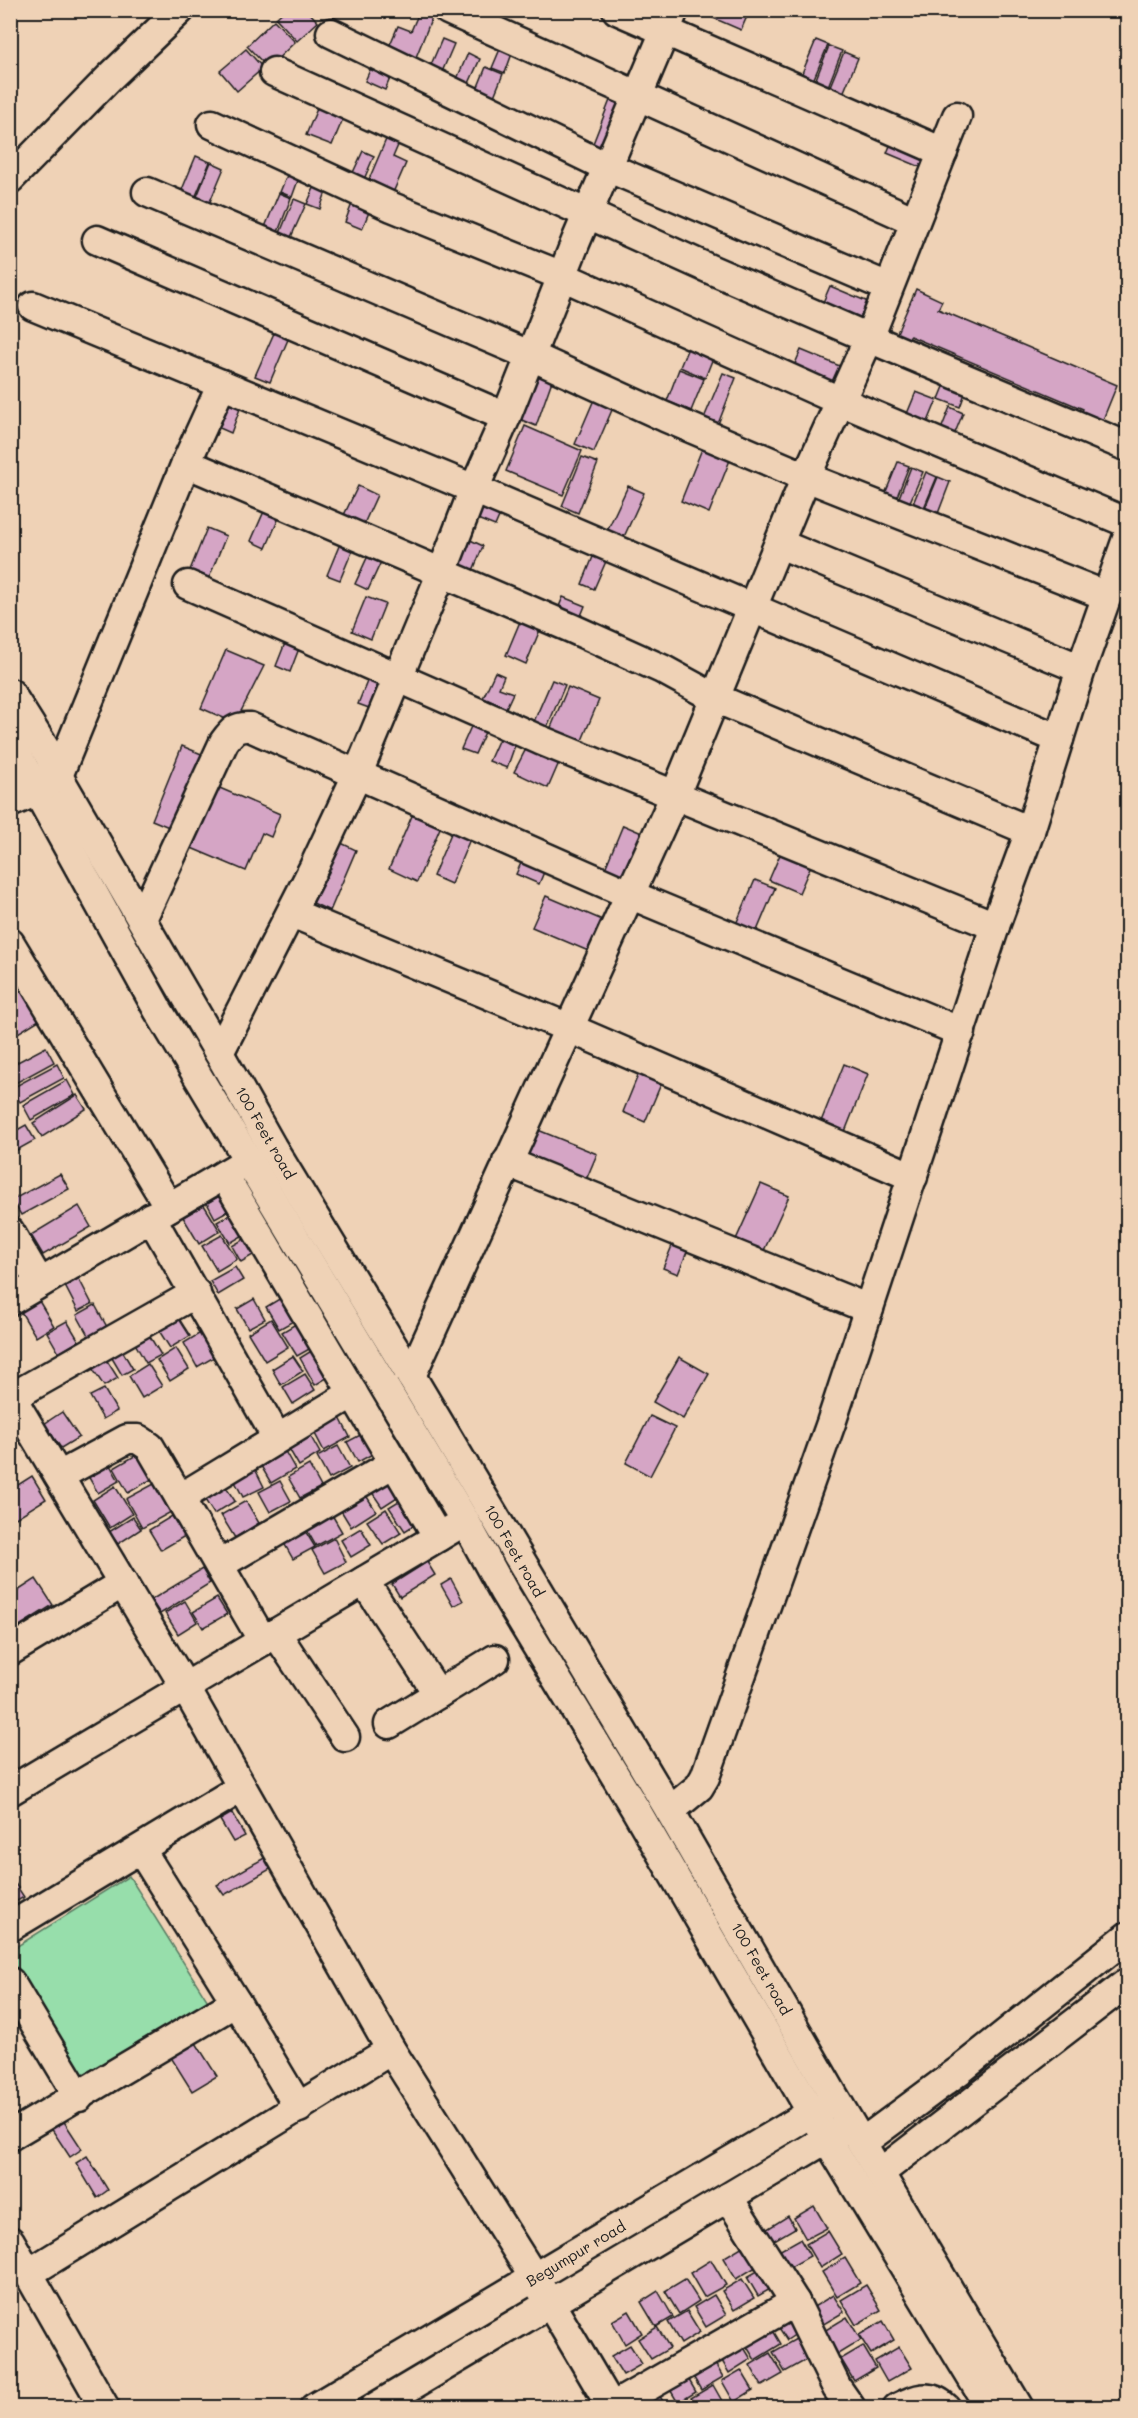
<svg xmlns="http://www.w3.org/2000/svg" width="1138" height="2418" font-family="Mali,sans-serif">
<rect width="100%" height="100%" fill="#efd2b6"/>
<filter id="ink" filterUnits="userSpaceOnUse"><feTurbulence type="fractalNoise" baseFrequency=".0167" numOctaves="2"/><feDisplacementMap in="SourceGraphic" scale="12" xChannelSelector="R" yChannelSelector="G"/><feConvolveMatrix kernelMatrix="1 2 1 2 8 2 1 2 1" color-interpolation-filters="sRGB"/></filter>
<g filter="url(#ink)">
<!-- green -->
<polygon fill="#97deab" stroke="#5a7d64" stroke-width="1.5" points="129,1876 209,2003 85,2079 11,1960 11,1950"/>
<!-- building -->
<g fill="#d5a5c5" stroke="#1c1c1c" stroke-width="1.5">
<polygon points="285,10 307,10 318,22 297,41 276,18"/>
<polygon points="420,10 435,10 412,67 385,56 398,26 411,31"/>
<polygon points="695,10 741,10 748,14 741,30"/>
<polygon points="274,20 295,42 268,68 247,46"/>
<polygon points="442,39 454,44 439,79 427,74"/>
<polygon points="816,40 828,45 812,83 800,78"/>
<polygon points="503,42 514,48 505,73 492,68"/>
<polygon points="829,46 842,51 827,89 814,84"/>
<polygon points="246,49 263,68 237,91 220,71"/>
<polygon points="844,52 858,58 842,96 828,91"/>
<polygon points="468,53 480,59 465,92 454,86"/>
<polygon points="375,59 395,67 385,90 365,81"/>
<polygon points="486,67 503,74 490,106 473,99"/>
<polygon points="614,90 629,96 607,151 592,146"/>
<polygon points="319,104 345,114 332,145 306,135"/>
<polygon points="390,130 402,136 393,157 406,163 392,195 367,184"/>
<polygon points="894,136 937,154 930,171 887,153"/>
<polygon points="363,151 374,156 362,184 350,179"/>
<polygon points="196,156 210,162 195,198 181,192"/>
<polygon points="211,162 224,168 209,204 196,199"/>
<polygon points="290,168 301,172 292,197 280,192"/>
<polygon points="318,179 329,183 320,209 307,204"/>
<polygon points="279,193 291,198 278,232 265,227"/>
<polygon points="356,193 374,200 362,229 345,222"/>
<polygon points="294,199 306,204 291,237 280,233"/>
<polygon points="830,286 873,304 865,325 821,307"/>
<polygon points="916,289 942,301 938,309 1117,385 1102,422 1081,413 1083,409 910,336 909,339 896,335"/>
<polygon points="278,324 292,330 270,382 255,376"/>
<polygon points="692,338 717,348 705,378 680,367"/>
<polygon points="801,350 842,367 832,390 791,373"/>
<polygon points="538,368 554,375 536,426 517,418"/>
<polygon points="679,369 704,379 691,411 667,401"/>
<polygon points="950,372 970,380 960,407 939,399"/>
<polygon points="723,373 736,378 718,424 704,418"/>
<polygon points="599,388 618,396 594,452 575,444"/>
<polygon points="228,392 244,398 231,433 213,425"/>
<polygon points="916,392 937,400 925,429 904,421"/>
<polygon points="950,407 963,413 951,443 938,437"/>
<polygon points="525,426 582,451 563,495 506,471"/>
<polygon points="706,439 734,450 709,513 681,501"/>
<polygon points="582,457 598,463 578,513 562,506"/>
<polygon points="898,462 909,466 896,499 885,494"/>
<polygon points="911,467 923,472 909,504 898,500"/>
<polygon points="926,472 937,477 923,510 912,506"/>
<polygon points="938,477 950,482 937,516 924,511"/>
<polygon points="358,486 377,495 363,526 343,517"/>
<polygon points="628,486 644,493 623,539 607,531"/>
<polygon points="485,495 505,503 495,526 475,518"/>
<polygon points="269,500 284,506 266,548 251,541"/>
<polygon points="207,528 226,536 209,578 190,570"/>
<polygon points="344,534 357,539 340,580 327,575"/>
<polygon points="466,538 483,546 472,573 454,566"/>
<polygon points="372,547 385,553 368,590 355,584"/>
<polygon points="597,547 610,552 594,589 582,584"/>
<polygon points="366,597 385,604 371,639 352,631"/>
<polygon points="563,597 585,606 580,618 558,609"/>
<polygon points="524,612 544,620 526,664 506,655"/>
<polygon points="289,633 303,638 290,672 276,666"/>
<polygon points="226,650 264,666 235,723 201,708"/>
<polygon points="495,672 504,676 499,688 513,693 506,708 483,698"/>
<polygon points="370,674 380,678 369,708 358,704"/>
<polygon points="552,680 565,685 545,732 532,726"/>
<polygon points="568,687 599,700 580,745 549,732"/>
<polygon points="477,713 491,719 475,754 461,749"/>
<polygon points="502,732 518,737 507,768 489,761"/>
<polygon points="528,745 561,758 548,788 514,772"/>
<polygon points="182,746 211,758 181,832 152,820"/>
<polygon points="215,786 280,814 271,837 262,833 246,871 189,847"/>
<polygon points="418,802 446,814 417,882 389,869"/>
<polygon points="455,824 473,832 451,884 433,876"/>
<polygon points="623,825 644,834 625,880 604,871"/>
<polygon points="339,842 356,850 330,911 313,903"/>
<polygon points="785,843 815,856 799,893 769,880"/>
<polygon points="527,850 549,860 539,884 516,874"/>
<polygon points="755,880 775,888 756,933 736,924"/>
<polygon points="546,896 607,922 593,953 532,927"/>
<polygon points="19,988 39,1020 10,1038 10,994"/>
<polygon points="46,1047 54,1062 10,1086 10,1066"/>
<polygon points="57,1064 64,1078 20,1102 12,1088"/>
<polygon points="844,1064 868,1074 844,1134 820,1124"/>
<polygon points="641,1068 664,1077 645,1122 623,1112"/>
<polygon points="67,1080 75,1095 31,1120 23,1105"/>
<polygon points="77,1095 86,1109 42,1137 33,1123"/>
<polygon points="26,1125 35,1140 10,1154 10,1134"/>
<polygon points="538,1130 597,1154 583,1187 524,1163"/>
<polygon points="60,1174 69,1189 21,1215 12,1200"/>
<polygon points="761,1184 789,1196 761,1257 734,1244"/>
<polygon points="230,1190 238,1205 215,1218 207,1203"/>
<polygon points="204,1205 220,1231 199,1244 183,1217"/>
<polygon points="79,1206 91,1227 43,1255 31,1235"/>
<polygon points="240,1209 252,1230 230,1243 217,1222"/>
<polygon points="256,1232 265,1248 241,1262 232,1246"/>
<polygon points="222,1235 237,1259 217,1271 202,1246"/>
<polygon points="676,1236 691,1242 678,1274 663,1268"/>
<polygon points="235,1267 243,1280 218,1295 210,1281"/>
<polygon points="77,1275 92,1304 78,1311 63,1282"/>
<polygon points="291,1292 304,1315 279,1329 266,1307"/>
<polygon points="254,1299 265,1319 248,1328 237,1309"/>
<polygon points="39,1301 54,1326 36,1337 21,1312"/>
<polygon points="95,1305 107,1327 89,1337 77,1315"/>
<polygon points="176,1314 190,1336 170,1348 156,1326"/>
<polygon points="306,1318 320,1343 297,1356 282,1332"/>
<polygon points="271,1319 288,1347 265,1361 248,1333"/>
<polygon points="67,1321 79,1341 59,1353 47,1332"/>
<polygon points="146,1330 161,1355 146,1363 132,1338"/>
<polygon points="202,1332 216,1356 197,1367 184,1343"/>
<polygon points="321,1345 337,1372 315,1385 300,1358"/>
<polygon points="120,1347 133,1369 122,1375 109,1353"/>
<polygon points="176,1348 189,1369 170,1381 157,1360"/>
<polygon points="102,1353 118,1378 104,1386 88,1362"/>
<polygon points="293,1356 303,1371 281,1385 272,1369"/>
<polygon points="679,1357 709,1374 683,1419 653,1402"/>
<polygon points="148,1364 162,1386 142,1398 129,1376"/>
<polygon points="305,1374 315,1390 293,1404 283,1387"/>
<polygon points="104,1389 117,1411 103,1419 90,1396"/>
<polygon points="62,1412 79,1437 61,1448 44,1424"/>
<polygon points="337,1412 350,1437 324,1451 311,1426"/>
<polygon points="650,1416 675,1428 650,1476 626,1463"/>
<polygon points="307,1430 320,1453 299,1466 285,1442"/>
<polygon points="368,1431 378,1451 358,1462 347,1442"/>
<polygon points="282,1446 295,1469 271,1483 258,1461"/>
<polygon points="338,1446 350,1468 329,1479 317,1457"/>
<polygon points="138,1454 152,1479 128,1493 114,1468"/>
<polygon points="106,1458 119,1481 98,1493 85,1471"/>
<polygon points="252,1463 264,1487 243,1497 231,1474"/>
<polygon points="309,1465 321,1487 300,1498 288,1477"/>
<polygon points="391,1470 405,1492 382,1507 367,1485"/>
<polygon points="32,1476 46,1499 11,1521 10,1490"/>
<polygon points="221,1480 235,1501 214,1514 200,1492"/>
<polygon points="280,1481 291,1501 270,1512 259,1492"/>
<polygon points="154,1484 171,1512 142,1528 126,1499"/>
<polygon points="115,1486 132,1514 110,1528 93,1500"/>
<polygon points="362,1489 376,1511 351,1527 337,1504"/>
<polygon points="407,1496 422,1520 405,1531 389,1507"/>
<polygon points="246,1501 259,1523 235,1538 221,1515"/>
<polygon points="328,1508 342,1532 316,1546 303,1523"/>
<polygon points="386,1509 401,1533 383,1544 367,1521"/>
<polygon points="172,1516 185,1536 161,1550 149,1530"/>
<polygon points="133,1517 141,1529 118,1544 109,1532"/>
<polygon points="301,1524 315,1547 293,1559 280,1536"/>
<polygon points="361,1528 371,1545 351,1557 341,1540"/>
<polygon points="334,1538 346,1562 325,1573 312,1550"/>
<polygon points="427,1562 435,1575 400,1597 392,1584"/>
<polygon points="202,1569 210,1583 160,1614 151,1600"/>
<polygon points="36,1579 53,1605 13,1630 10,1625 10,1596"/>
<polygon points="451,1579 463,1601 453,1606 441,1585"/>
<polygon points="217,1598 227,1614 203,1628 193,1612"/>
<polygon points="185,1601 197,1622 178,1634 165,1613"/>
<polygon points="232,1813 245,1836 233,1842 220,1820"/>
<polygon points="266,1857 272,1868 224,1895 217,1885"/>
<polygon points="10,1876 24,1897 10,1905"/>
<polygon points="191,2035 217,2076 192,2091 167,2051"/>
<polygon points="61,2117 82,2149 70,2157 49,2125"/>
<polygon points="87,2156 108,2190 97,2198 76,2163"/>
<polygon points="814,2206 827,2228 806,2239 794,2218"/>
<polygon points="788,2216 795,2228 771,2242 764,2231"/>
<polygon points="828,2231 842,2254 820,2268 806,2244"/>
<polygon points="800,2239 810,2256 787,2269 777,2252"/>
<polygon points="743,2246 756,2267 736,2279 723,2258"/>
<polygon points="845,2258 860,2283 837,2297 822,2272"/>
<polygon points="711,2260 726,2285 704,2297 690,2273"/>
<polygon points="763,2268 774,2287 758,2296 747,2277"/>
<polygon points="685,2279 699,2301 679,2314 665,2291"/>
<polygon points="742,2279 754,2298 734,2310 722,2291"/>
<polygon points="866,2285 881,2310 856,2325 841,2300"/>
<polygon points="658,2291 673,2317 656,2327 641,2302"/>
<polygon points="714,2295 726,2315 706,2327 694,2307"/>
<polygon points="833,2295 844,2312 822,2325 812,2308"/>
<polygon points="788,2308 802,2330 787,2340 772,2317"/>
<polygon points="629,2311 642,2333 625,2344 612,2321"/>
<polygon points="687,2311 700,2332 681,2344 668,2322"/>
<polygon points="847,2317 861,2340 838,2354 824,2331"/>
<polygon points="883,2321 894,2340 871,2354 859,2335"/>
<polygon points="768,2322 781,2344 755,2360 741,2337"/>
<polygon points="657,2327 670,2348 651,2359 638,2339"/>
<polygon points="796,2339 808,2359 785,2372 773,2352"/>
<polygon points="740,2341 751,2359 729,2373 718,2354"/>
<polygon points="630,2345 642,2364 623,2375 611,2356"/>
<polygon points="863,2346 876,2368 854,2381 841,2359"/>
<polygon points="899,2347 912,2368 887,2382 875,2361"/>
<polygon points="770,2353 783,2374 762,2386 750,2365"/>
<polygon points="713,2360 723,2377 701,2390 691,2373"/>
<polygon points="741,2370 753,2390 734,2402 722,2381"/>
<polygon points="686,2375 696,2392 678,2403 668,2386"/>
<polygon points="713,2385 726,2408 697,2408 691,2398"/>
<polygon points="655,2388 667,2408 640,2408 636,2400"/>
</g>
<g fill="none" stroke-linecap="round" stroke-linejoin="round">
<defs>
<g id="minor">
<polyline points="448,10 915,221"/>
<polyline points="617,10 943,152"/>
<polyline points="331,33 607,167 888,287"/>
<polyline points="274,72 712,270 869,338 1128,447"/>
<polyline points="212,124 392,207 562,276 840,401 1128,523"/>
<polyline points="10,179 109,78 180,10"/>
<polyline points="147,192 529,355 665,417 806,477 1107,596"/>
<polyline points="97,240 506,417"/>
<polyline points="33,306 474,489 1059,739"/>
<polyline points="186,463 571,628 662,669 715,698 1030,831"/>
<polyline points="780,544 1081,669"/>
<polyline points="188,585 540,740 995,926"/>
<polyline points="10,693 49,755 58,776 219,1053 272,1147 411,1376 670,1811 835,2098 1019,2408"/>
<polyline points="10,742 158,1010 465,1521 504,1592 636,1810 827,2139 990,2408"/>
<polyline points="10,803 37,791 58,776 186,463 222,384"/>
<polyline points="292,913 569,1028 913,1177"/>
<path d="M 142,919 L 224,742 C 232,731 236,726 250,727 L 629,894 L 961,1032"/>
<polyline points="10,943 169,1207"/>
<polyline points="219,1053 314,867 358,773 442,572 474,489 506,417 576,241 674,10"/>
<polyline points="507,1162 869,1309"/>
<polyline points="224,1175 438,1537"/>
<polyline points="151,1217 277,1438"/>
<polyline points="10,1232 40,1283"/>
<polyline points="10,1301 239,1166"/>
<polyline points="411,1376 675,795 806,477 869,338 957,116"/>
<polyline points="10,1395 185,1687 391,2050 550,2303 612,2408"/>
<polyline points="12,1397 196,1293"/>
<polyline points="59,1476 127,1439 138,1439 150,1447 263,1641"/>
<polyline points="180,1498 353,1393"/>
<polyline points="219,1565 394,1463"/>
<polyline points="364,1581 438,1694"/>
<polyline points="276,1633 345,1737"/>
<polyline points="10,1651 123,1583"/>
<polyline points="389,1724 495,1659"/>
<polyline points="10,1791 465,1521"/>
<polyline points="670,1811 699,1787 705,1777 831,1423 995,926 1030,831 1081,669 1128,536"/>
<polyline points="141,1850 236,2002 299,2108"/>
<polyline points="10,1927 241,1788"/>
<polyline points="10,1982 79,2097"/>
<polyline points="10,2136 236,2002"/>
<polyline points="863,2142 960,2070 1128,1936"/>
<polyline points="881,2172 1128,1982"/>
<polyline points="728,2197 795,2302 837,2388 851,2408"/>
<polyline points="10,2241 105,2408"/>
<polyline points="29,2273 391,2050"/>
<polyline points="612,2407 795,2302"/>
<polyline points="314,2408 828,2103"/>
<polyline points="374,2408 843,2129"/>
<path d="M 897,2408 C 915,2399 930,2392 946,2408"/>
</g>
</defs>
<!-- minor casing -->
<use href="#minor" stroke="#1c1c1c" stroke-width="33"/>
<!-- minor -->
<use href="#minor" stroke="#efd2b6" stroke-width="28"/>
</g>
</g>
<g text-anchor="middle" stroke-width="4.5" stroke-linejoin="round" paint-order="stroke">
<!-- street labels -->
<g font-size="15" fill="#1c1c1c" stroke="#efd2b6">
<text transform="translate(265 1133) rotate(60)" y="5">100 Feet road</text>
<text transform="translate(514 1551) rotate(60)" y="5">100 Feet road</text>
<text transform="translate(761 1969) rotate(60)" y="5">100 Feet road</text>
<text transform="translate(576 2254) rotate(-31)" y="5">Begumpur road</text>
</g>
</g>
<!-- margin -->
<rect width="1138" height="2418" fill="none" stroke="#efd2b6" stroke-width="36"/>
<rect x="18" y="18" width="1102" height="2382" fill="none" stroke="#1c1c1c" stroke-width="2" filter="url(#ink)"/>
</svg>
